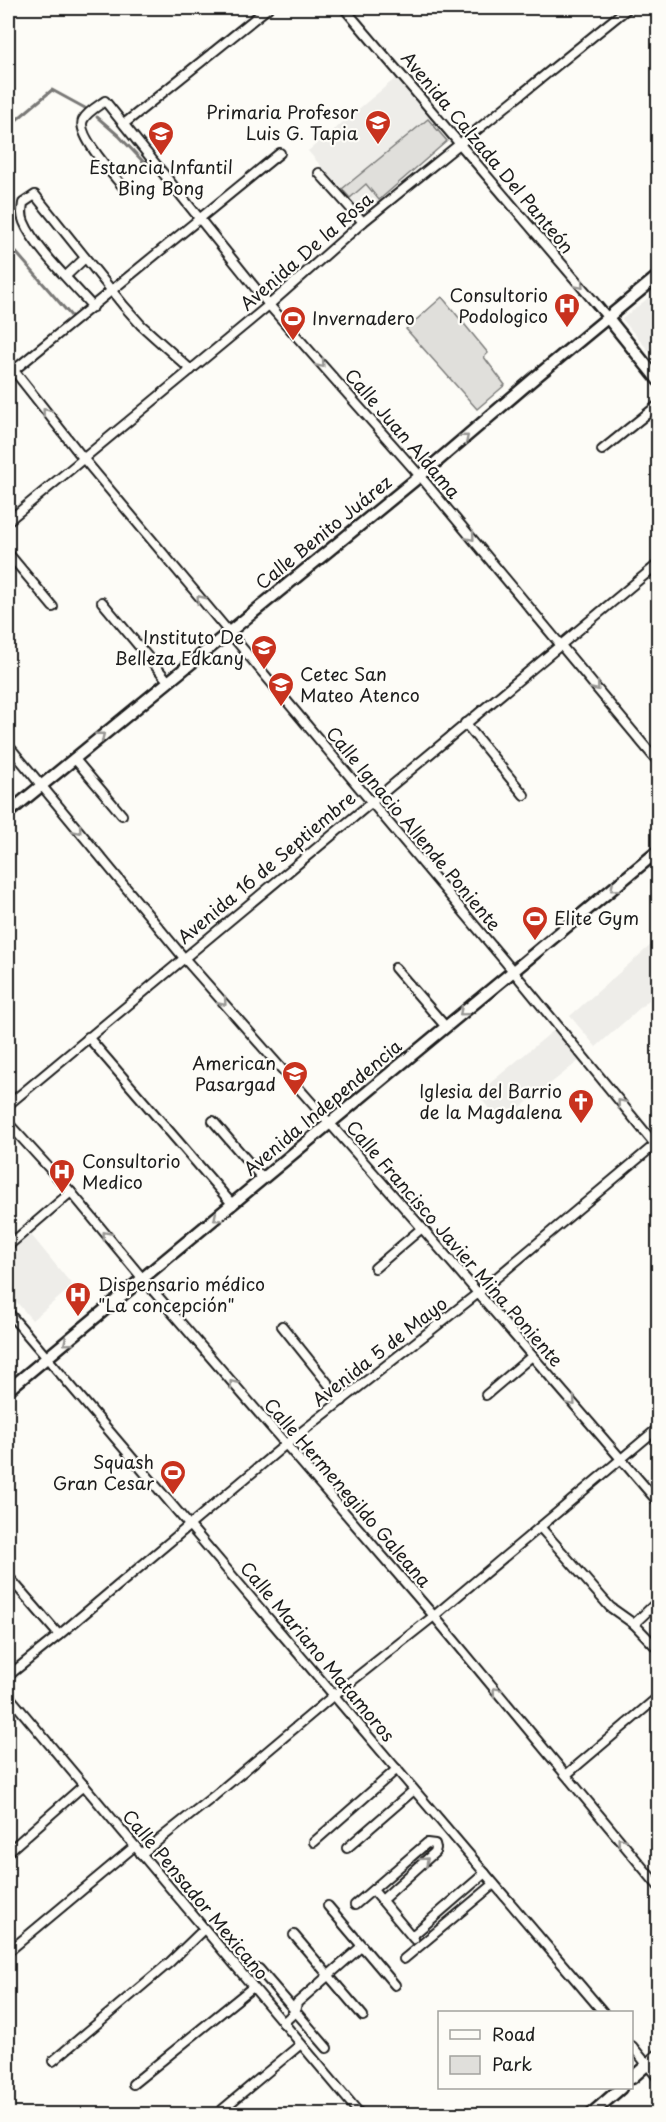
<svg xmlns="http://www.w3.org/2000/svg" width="666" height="2122" font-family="'Playpen Sans',sans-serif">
<rect width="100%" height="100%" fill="#fdfcf7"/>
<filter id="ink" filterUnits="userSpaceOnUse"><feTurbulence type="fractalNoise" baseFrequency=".0167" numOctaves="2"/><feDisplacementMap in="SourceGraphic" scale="12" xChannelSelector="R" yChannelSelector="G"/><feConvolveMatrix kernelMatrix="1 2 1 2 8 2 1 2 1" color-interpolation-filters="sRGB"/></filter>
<g filter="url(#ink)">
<!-- built -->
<g fill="#eeede9">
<polygon points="396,78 448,141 363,215 308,151"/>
<polygon points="658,290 658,362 622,319"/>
<polygon points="652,944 658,951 658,992 596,1047 570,1016"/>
<polygon points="559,1026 585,1056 501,1123 477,1094"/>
<polygon points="28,1231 73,1286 32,1320 8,1292 8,1248"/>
</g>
<!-- green -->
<g fill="#e0dfdb" stroke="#7e7e7c" stroke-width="1.5">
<polygon points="428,119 447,141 379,200 366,184 350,198 342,189"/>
<polygon points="442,297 488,353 484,357 505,385 477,409 406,329"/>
</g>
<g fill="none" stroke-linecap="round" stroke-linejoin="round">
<!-- stream -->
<g stroke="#797876" stroke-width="3">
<polyline points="8,88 11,91 8,94"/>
<polyline points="97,117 119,136 152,171"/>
<polyline points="8,127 52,90 85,108"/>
<polyline points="8,243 72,317"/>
</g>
<defs>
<g id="street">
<polyline points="344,8 608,318"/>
<polyline points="125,123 268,8"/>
<polyline points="319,173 363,222"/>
<path d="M 124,188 C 114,176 76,134 83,120 C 87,112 98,106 105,101 L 269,305 L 420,476 L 658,762"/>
<polyline points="66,276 85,258"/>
<path d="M 93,307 C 74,285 34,247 24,222 C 21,215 22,210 23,203 L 35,195 L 124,306 L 141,325 L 191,370"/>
<polyline points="8,363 83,458 513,971 658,1148"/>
<polyline points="13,371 280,153"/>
<polyline points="602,450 658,405"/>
<polyline points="8,521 269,305 363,222 628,8"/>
<polyline points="8,553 53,607"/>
<polyline points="102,602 168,681"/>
<polyline points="465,723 524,795"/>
<polyline points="8,745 184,958 422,1228 658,1502"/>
<polyline points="74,758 122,815"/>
<polyline points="395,968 446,1027"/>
<polyline points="88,1037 233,1205"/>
<polyline points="8,1105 658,564"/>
<polyline points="213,1121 263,1179"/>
<polyline points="8,1123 71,1192 143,1279 434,1616 658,1886"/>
<polyline points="8,1246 71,1192"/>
<polyline points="375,1268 422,1228"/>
<polyline points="8,1312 603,2012"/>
<polyline points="282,1326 342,1401"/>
<polyline points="486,1395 532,1356"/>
<polyline points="540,1527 610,1607 634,1624"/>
<polyline points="8,1576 59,1635"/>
<polyline points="658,1601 634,1624 658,1649"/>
<polyline points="8,1676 59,1635 285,1445 477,1294 658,1142"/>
<polyline points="8,1695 360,2114"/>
<polyline points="566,1775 658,1697"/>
<polyline points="314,1842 397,1769"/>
<polyline points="347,1848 414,1790"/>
<polyline points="8,1852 84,1785"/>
<polyline points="141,1854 214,1796 334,1695 434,1616 658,1428"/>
<polyline points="373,1890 414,1939"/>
<polyline points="355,1905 427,1843 435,1844 436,1848 435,1852 382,1900"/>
<polyline points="328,1906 395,1985"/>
<polyline points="294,1935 363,2016"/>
<polyline points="412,1936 485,1873"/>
<polyline points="8,1952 135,1846"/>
<polyline points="404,1959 494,1884"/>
<polyline points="259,1969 327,2048"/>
<polyline points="283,2023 295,2012 297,2003 362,1946"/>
<polyline points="632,2046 658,2078"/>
<polyline points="53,2061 170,1962 204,1929"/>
<polyline points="133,2084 253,1987"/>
<polyline points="217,2114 301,2044"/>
</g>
<g id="secondary">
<polyline points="608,318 658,380"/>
<polyline points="8,813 420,476 537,376 658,276"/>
<polyline points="8,1390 658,851"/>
<polyline points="632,2078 658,2055"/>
<polyline points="591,2114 621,2088"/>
</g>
</defs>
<!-- street casing -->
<use href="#street" stroke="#1c1c1c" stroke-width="12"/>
<!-- secondary casing -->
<use href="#secondary" stroke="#1c1c1c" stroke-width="15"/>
<!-- street -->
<use href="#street" stroke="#fdfcf7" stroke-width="8"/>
<!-- secondary -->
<use href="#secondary" stroke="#fdfcf7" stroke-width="10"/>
</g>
<!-- one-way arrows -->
<defs><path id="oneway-chevron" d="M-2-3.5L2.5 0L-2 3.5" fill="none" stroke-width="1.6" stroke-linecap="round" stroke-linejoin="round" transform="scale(1.5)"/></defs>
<g stroke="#989794">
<use href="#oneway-chevron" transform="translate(580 285) rotate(50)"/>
<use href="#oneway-chevron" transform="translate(321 364) rotate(49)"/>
<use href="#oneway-chevron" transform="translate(46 412) rotate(-129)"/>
<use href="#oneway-chevron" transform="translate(465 438) rotate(-40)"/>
<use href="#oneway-chevron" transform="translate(471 537) rotate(50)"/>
<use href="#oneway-chevron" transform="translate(200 599) rotate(-129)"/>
<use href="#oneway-chevron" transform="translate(596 687) rotate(50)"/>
<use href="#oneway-chevron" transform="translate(101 736) rotate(-39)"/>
<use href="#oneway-chevron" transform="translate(78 830) rotate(50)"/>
<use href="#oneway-chevron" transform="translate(614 888) rotate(140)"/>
<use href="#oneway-chevron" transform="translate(223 1002) rotate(49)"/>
<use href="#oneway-chevron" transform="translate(463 1012) rotate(140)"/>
<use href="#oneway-chevron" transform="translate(621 1103) rotate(-129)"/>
<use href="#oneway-chevron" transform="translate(217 1218) rotate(140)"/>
<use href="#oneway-chevron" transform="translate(106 1235) rotate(-130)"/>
<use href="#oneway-chevron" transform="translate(67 1342) rotate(140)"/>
<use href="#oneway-chevron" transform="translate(233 1384) rotate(-131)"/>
<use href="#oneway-chevron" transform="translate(572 1402) rotate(49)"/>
<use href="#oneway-chevron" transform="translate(496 1691) rotate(-130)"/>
<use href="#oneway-chevron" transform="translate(621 1841) rotate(-130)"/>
<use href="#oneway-chevron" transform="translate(425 1861) rotate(-42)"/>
</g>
</g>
<!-- icons -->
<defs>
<symbol id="school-pin" viewBox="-11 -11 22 30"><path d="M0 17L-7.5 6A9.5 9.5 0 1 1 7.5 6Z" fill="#c8321e" stroke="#fdfcf7"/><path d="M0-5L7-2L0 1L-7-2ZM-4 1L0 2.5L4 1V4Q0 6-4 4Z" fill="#fff"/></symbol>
<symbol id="hospital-pin" viewBox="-11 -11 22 30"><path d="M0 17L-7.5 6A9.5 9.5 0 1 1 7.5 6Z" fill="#c8321e" stroke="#fdfcf7"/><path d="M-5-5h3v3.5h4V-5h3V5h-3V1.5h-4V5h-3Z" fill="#fff"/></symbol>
<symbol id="stadium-pin" viewBox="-11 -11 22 30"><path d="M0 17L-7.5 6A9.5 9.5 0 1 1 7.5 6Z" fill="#c8321e" stroke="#fdfcf7"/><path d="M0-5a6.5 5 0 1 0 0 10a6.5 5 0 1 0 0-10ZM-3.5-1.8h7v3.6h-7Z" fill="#fff"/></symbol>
<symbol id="university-pin" viewBox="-11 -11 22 30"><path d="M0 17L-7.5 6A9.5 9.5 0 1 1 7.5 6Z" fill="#c8321e" stroke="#fdfcf7"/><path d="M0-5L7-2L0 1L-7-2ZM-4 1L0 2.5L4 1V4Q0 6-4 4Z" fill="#fff"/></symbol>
<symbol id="church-pin" viewBox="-11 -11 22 30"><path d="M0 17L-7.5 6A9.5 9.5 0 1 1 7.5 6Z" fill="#c8321e" stroke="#fdfcf7"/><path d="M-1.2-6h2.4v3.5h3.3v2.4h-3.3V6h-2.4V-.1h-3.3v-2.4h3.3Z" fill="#fff"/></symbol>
</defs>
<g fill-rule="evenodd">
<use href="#school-pin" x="363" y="108" width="30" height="40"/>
<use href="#school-pin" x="146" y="119" width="30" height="40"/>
<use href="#hospital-pin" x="552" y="291" width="30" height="40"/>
<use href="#stadium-pin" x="278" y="304" width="30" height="40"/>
<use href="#university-pin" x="249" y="633" width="30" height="40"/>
<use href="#university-pin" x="266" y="670" width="30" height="40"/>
<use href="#stadium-pin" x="520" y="904" width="30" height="40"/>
<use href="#school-pin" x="280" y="1059" width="30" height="40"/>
<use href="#church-pin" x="566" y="1087" width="30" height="40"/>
<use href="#hospital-pin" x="47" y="1157" width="30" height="40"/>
<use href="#hospital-pin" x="63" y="1280" width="30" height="40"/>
<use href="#stadium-pin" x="158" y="1458" width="30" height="40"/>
</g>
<g text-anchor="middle" stroke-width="4.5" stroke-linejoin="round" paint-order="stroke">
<!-- poi labels -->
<g font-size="18" fill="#1c1c1c" stroke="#fdfcf7" text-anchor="end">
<text x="358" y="119">Primaria Profesor<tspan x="358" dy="21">Luis G. Tapia</tspan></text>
<text x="161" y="174" text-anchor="middle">Estancia Infantil<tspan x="161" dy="21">Bing Bong</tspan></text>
<text x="548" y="302">Consultorio<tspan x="548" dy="21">Podologico</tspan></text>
<text x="312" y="325" text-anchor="start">Invernadero</text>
<text x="244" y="644">Instituto De<tspan x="244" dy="21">Belleza Edkany</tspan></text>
<text x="300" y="681" text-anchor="start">Cetec San<tspan x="300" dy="21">Mateo Atenco</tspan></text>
<text x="554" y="925" text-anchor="start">Elite Gym</text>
<text x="276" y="1070">American<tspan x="276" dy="21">Pasargad</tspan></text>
<text x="562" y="1098">Iglesia del Barrio<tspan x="562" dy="21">de la Magdalena</tspan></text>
<text x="82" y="1168" text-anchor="start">Consultorio<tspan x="82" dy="21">Medico</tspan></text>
<text x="98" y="1291" text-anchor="start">Dispensario médico<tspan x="98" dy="21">"La concepción"</tspan></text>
<text x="154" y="1469">Squash<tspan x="154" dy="21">Gran Cesar</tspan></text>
</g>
<!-- street labels -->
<g font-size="18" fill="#1c1c1c" stroke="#fdfcf7">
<text transform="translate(487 153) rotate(50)" y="6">Avenida Calzada Del Panteón</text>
<text transform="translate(307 252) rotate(-41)" y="6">Avenida De la Rosa</text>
<text transform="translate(402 434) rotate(49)" y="6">Calle Juan Aldama</text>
<text transform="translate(324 533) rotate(-39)" y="6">Calle Benito Juárez</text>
<text transform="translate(413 829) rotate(50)" y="6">Calle Ignacio Allende Poniente</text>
<text transform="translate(267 868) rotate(-40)" y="6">Avenida 16 de Septiembre</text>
<text transform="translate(323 1108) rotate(-40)" y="6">Avenida Independencia</text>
<text transform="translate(454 1244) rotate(49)" y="6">Calle Francisco Javier Mina Poniente</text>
<text transform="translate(380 1352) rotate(-38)" y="6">Avenida 5 de Mayo</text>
<text transform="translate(347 1493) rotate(49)" y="6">Calle Hermenegildo Galeana</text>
<text transform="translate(317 1652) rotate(50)" y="6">Calle Mariano Matamoros</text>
<text transform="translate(195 1895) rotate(50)" y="6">Calle Pensador Mexicano</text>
</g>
</g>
<!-- margin -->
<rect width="666" height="2122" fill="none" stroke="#fdfcf7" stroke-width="30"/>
<rect x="15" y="15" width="636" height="2092" fill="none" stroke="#1c1c1c" stroke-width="2" filter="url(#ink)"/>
<!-- legend -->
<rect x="438" y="2011" width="195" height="78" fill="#fdfcf7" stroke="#a3a29f" stroke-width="1.5"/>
<rect x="450" y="2030" width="30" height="9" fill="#fdfcf7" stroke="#a3a29f" stroke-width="1.5"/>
<text x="492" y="2041" font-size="18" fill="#1c1c1c">Road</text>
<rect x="450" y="2056" width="30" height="18" fill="#e0dfdb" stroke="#a3a29f" stroke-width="1.5"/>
<text x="492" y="2071" font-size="18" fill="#1c1c1c">Park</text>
</svg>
